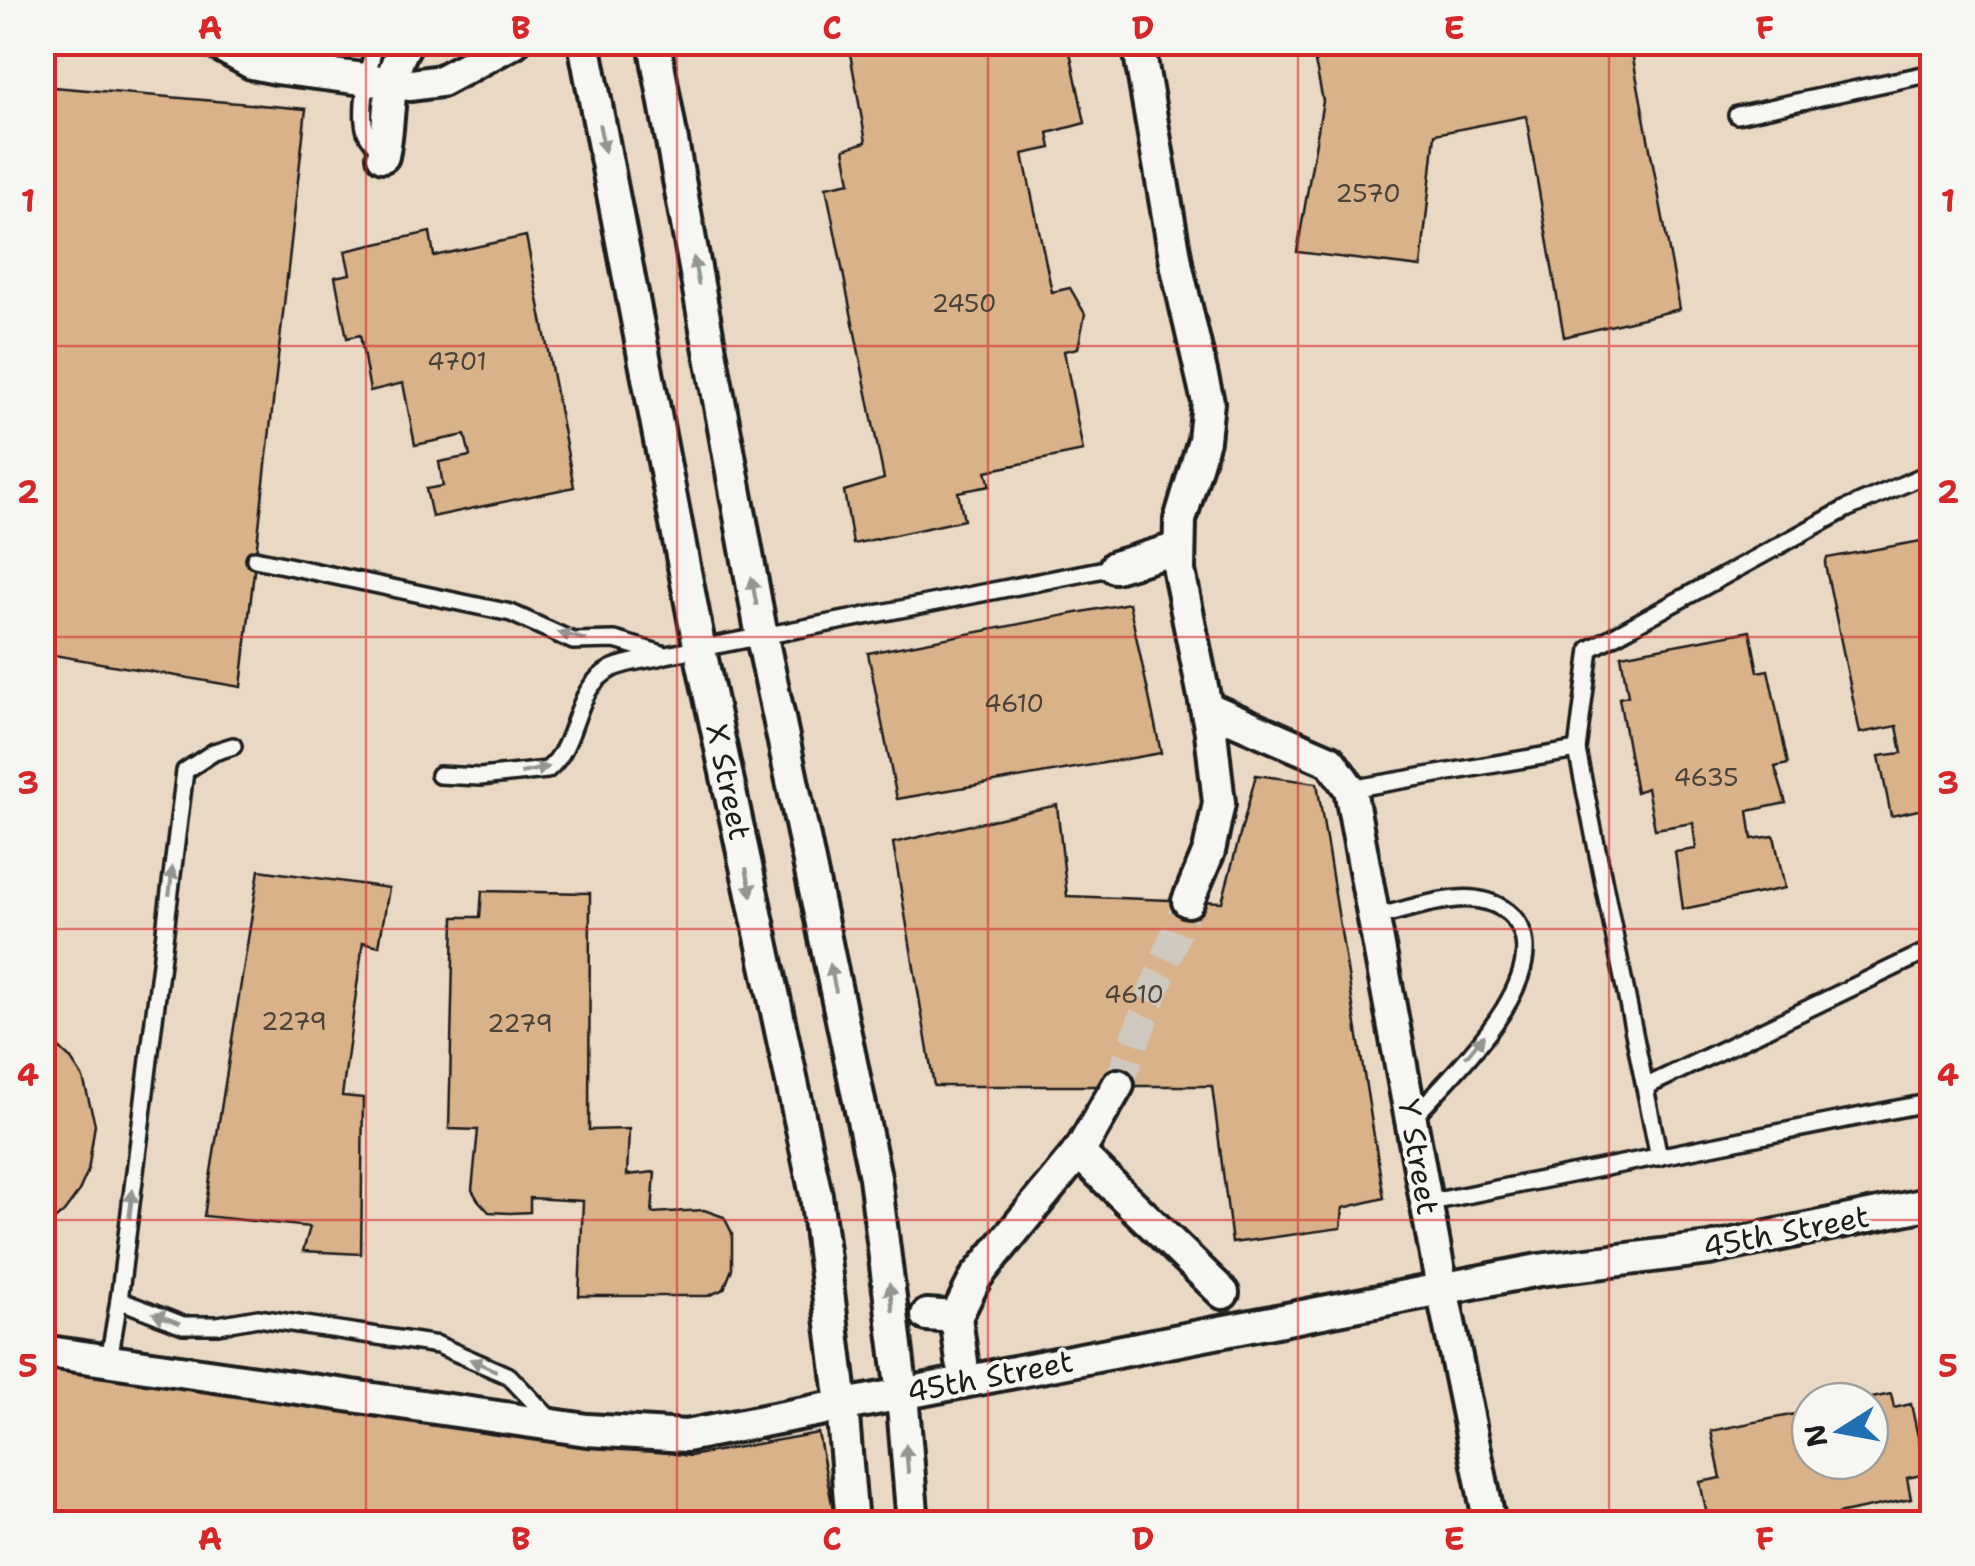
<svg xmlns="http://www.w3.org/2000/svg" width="1975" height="1566" font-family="'Shantell Sans',sans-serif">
<rect width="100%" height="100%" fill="#f0e8dd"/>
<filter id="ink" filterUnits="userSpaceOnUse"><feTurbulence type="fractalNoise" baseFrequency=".01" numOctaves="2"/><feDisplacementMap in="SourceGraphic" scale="20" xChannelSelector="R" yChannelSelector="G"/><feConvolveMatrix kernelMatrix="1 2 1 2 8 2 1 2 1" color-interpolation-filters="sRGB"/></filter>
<g filter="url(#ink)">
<!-- built -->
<path fill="#e9d8c4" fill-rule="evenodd" d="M 42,43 L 1932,43 L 1932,1523 L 43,1523 ZM 1810,1401 L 1870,1401 L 1870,1461 L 1810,1461 Z"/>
<!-- building -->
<g fill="#d9b28a" stroke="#1c1c1c" stroke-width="2.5">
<polygon points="848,42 1068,42 1085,123 1048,133 1051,148 1023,154 1052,292 1070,288 1085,314 1078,348 1064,351 1083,451 986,471 990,486 958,492 964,520 853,544 844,491 884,479 826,187 850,182 844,149 866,142"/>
<polygon points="1311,42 1630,42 1680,309 1564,337 1526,116 1435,134 1421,267 1297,252 1323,101"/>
<polygon points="42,86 306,109 241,687 42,653"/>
<polygon points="430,232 434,256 526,236 574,487 432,517 426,489 443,486 439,462 470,456 465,435 415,445 403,383 370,391 360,335 347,338 335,277 350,274 345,251"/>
<polygon points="1932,539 1932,807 1891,816 1879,756 1902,753 1897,726 1860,733 1825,564 1827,558"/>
<polygon points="1129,603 1161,753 897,799 868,653"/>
<polygon points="1750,631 1758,672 1768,670 1788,764 1775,767 1786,803 1748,811 1752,839 1774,836 1785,888 1683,909 1675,852 1696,849 1693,823 1655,829 1647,788 1636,792 1619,698 1628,696 1621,655"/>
<polygon points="1256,775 1317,783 1384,1198 1343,1208 1341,1228 1232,1243 1212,1086 934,1086 893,843 1057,805 1067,896 1222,902"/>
<polygon points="259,870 389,888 379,946 363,942 342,1096 363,1098 361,1254 303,1251 310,1227 204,1216"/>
<polygon points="482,891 590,893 589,1130 629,1129 627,1175 655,1172 652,1213 704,1210 724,1217 732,1233 732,1269 724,1289 708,1296 579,1296 583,1201 530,1198 530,1212 510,1213 489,1212 478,1200 472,1190 478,1130 449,1129 454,917 480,917"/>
<polygon points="42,1032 70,1058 83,1078 95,1124 88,1171 78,1193 64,1212 42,1231"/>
<polygon points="42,1367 690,1456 818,1433 836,1524 42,1524"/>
<polygon points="1891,1394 1894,1408 1911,1404 1926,1474 1907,1478 1911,1499 1837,1514 1839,1524 1709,1524 1700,1482 1721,1478 1711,1431 1810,1411 1810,1461 1870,1461 1870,1401 1858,1401"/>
</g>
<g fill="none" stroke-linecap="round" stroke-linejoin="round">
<!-- street-tunnel -->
<polyline stroke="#d0c9c0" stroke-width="30" stroke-dasharray="30 15" stroke-linecap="butt" points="1118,1085 1188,901"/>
<defs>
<g id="lane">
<path d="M 376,42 C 369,63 359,112 366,132 C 369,139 377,147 381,152"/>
<polyline points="1737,115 1932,73"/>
<polyline points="255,559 511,613 573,641 615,640 662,654"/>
<path d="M 439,775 L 480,777 L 547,770 C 580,744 571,690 611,669 C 626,661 649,660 666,655 L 1115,567"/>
<polyline points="1350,789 1577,750"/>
<path d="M 1375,917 C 1402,911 1430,901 1457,899 C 1477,897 1499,902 1513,917 C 1562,974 1447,1079 1411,1120"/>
<polyline points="1645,1087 1932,949"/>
<polyline points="1659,1157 1577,750 1590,649 1846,509 1932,472"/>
<polyline points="1426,1203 1932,1102"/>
<polyline points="119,1300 183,1325 218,1325 258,1318 438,1345 509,1376 552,1421"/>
<polyline points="109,1360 119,1300 185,771 214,752 233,746"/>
</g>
<g id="street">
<polyline points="214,42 252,63 277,68 411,85 441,81 514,42"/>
<polyline points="584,42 700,650 816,1195 842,1405 852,1524"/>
<polyline points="654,42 762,637 875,1177 902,1394 913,1524"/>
<polyline points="1138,42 1177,268 1208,402 1204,440 1180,520 1179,571 1211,732 1219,803 1209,851 1188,901"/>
<path d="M 383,156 C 392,116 384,78 407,42"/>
<polyline points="1115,567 1179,548"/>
<polyline points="1206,707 1330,761 1350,789 1442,1288 1490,1524"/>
<polyline points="1078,1152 1223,1293"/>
<polyline points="927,1315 956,1317 962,1362"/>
<polyline points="956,1317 976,1277 1081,1149 1118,1085"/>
<polyline points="42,1351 587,1430 686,1436 1482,1281 1539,1270 1709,1249 1932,1203"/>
</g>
</defs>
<!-- lane casing -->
<use href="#lane" stroke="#1c1c1c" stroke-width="22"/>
<!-- street casing -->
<use href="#street" stroke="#1c1c1c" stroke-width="38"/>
<!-- lane -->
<use href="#lane" stroke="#f6f6f2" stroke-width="15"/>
<!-- street -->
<use href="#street" stroke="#f6f6f2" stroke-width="30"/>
</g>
<!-- one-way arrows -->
<defs><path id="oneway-solid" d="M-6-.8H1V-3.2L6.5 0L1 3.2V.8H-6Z" transform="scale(2.5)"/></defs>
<g fill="#949492">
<use href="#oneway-solid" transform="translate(602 138) rotate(79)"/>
<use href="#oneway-solid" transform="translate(696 271) rotate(-100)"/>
<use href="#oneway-solid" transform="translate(754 591) rotate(-100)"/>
<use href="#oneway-solid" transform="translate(572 636) rotate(-165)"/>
<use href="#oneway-solid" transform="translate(535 770) rotate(-12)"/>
<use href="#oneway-solid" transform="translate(171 881) rotate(-83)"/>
<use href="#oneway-solid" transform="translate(749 882) rotate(78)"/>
<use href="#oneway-solid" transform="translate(833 978) rotate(-102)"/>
<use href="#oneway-solid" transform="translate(1475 1046) rotate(-50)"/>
<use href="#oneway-solid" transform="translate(131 1204) rotate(-83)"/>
<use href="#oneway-solid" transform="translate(891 1297) rotate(-97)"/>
<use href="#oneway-solid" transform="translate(166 1318) rotate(-159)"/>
<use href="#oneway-solid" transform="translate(483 1365) rotate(-156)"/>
<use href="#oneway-solid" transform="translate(907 1459) rotate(-95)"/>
</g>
</g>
<!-- grid -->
<path fill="none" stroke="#d62828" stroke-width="2.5" stroke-opacity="0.55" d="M 366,42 L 366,1524M 677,42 L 677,1524M 988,42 L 988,1524M 1298,42 L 1298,1524M 1609,42 L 1609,1524M 42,346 L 1932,346M 42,637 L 1932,637M 42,929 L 1932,929M 42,1220 L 1932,1220"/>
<g text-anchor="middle" stroke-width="8" stroke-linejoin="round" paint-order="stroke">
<!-- number labels -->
<g font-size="25" fill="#4b4238">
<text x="1368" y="202">2570</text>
<text x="964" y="312">2450</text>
<text x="457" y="370">4701</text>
<text x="1014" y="712">4610</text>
<text x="1706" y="786">4635</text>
<text x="1134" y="1003">4610</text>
<text x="294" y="1030">2279</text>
<text x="520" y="1032">2279</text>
</g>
<!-- street labels -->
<g font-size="30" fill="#1c1c1c" stroke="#f6f6f2">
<text transform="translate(728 782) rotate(78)" y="10">X Street</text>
<text transform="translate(1418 1157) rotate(80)" y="10">Y Street</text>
<text transform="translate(1786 1232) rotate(-11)" y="10">45th Street</text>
<text transform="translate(990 1377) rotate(-11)" y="10">45th Street</text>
</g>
</g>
<!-- margin -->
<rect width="1975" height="1566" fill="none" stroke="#f6f6f2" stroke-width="110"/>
<!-- north arrow -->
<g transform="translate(1840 1431) rotate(259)"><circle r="48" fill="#f6f6f2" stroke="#9f9f9c" stroke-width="2.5"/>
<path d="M0-8L18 38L0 25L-18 38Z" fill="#1f6fb2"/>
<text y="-15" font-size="28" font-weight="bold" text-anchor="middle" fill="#1c1c1c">N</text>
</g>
<rect x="55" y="55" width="1865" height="1456" fill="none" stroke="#d62828" stroke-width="4"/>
<g font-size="32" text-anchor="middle" font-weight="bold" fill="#d62828">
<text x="210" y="39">A</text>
<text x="521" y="39">B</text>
<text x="832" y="39">C</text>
<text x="1143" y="39">D</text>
<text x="1454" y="39">E</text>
<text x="1765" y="39">F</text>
<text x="28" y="212">1</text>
<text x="1948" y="212">1</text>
<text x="28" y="503">2</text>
<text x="1948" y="503">2</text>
<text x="28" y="794">3</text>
<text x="1948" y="794">3</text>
<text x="28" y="1086">4</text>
<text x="1948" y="1086">4</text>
<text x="28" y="1377">5</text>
<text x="1948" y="1377">5</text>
<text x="210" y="1550">A</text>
<text x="521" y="1550">B</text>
<text x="832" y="1550">C</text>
<text x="1143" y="1550">D</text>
<text x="1454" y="1550">E</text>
<text x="1765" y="1550">F</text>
</g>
</svg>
